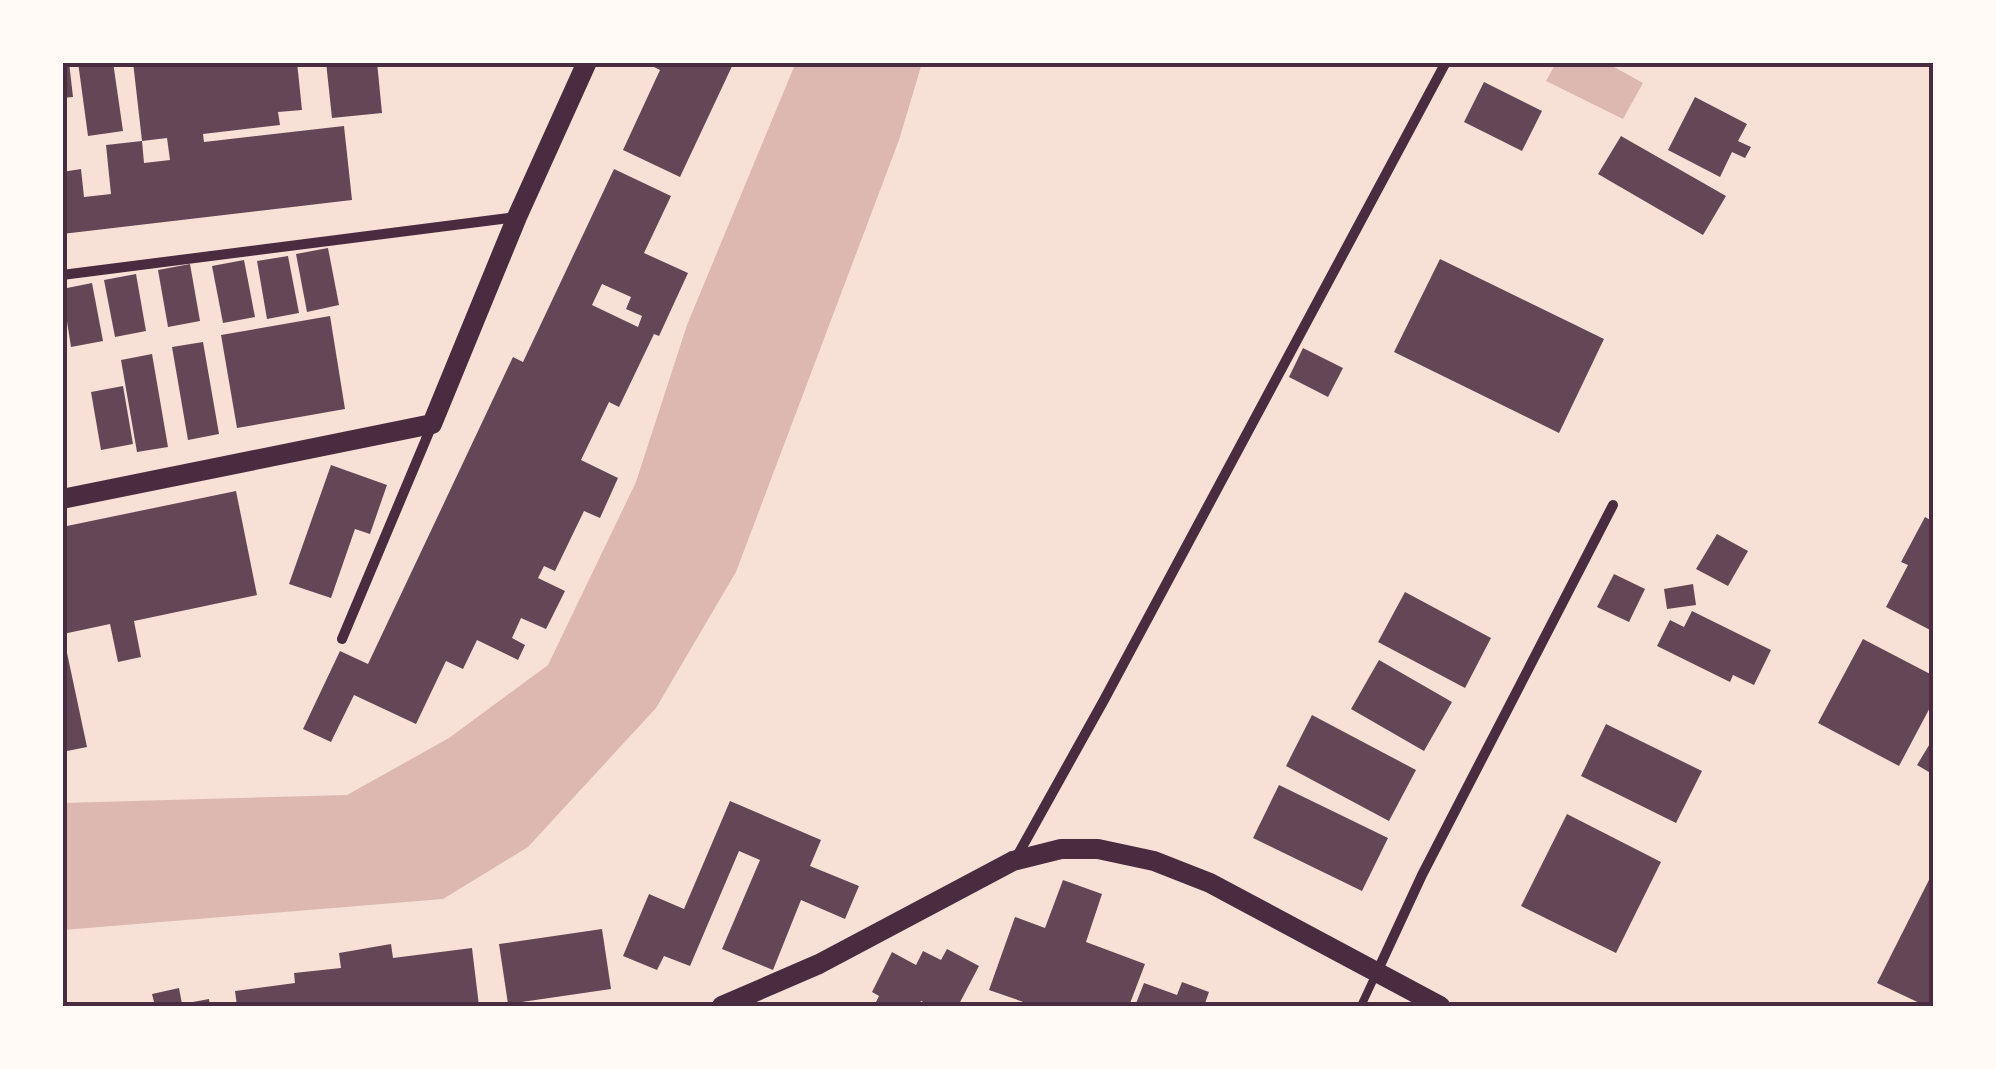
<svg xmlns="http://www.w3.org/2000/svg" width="1996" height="1069" font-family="Cabin,sans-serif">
<rect width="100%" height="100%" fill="#f7e1d7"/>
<!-- water -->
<g fill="#dcb8b0">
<polygon points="796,62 922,63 899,140 736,572 656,708 528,847 443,899 63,930 63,803 347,795 449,738 548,665 636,482 687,325"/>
<polygon points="1605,62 1643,83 1623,119 1546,81 1556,63"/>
</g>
<!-- building -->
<g fill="#644757" fill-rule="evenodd">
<polygon points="62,62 69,62 73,97 62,98"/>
<polygon points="78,62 113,62 123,131 88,136"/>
<polygon points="133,62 297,62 302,110 278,112 280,125 203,134 204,142 344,126 352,200 62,234 62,172 81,169 84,197 111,194 106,145 142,141 144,163 170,160 167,138 142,141"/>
<polygon points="326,62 377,62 382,113 332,118"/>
<polygon points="644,62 734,62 680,177 623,150 660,70"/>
<polygon points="1484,82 1542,111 1522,151 1464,122"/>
<polygon points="1695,97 1747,124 1738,141 1751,147 1745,158 1732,152 1720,177 1668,150"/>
<polygon points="1621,136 1726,196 1703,235 1598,174"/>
<path d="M 614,169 L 671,196 L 644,253 L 688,273 L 659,336 L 654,334 L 619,407 L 609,402 L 581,460 L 618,478 L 600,518 L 584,511 L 555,571 L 544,566 L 538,578 L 565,591 L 546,629 L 521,618 L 512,638 L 525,645 L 518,660 L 477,640 L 463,669 L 446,661 L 416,724 L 354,695 L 331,742 L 303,729 L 340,651 L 368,664 L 513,357 L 523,362 ZM 602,284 L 631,297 L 626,309 L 642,316 L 638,327 L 592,305 Z"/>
<polygon points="328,248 339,305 307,312 296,254"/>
<polygon points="288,256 299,313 267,319 257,261"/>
<polygon points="1440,259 1604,339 1559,433 1394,352"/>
<polygon points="244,260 255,317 223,323 212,266"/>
<polygon points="190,264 200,321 168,327 158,270"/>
<polygon points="136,274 146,331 115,337 104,280"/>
<polygon points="92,283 103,341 71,347 62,289"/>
<polygon points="330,316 345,409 237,428 221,335"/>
<polygon points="203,342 219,434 188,440 172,347"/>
<polygon points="1303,348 1343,368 1328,397 1289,377"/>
<polygon points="152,354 168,447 137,452 121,360"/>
<polygon points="123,386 133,444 101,450 91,392"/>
<polygon points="331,465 387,485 370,534 355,529 331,598 289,584"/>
<polygon points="236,491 257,595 134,621 141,657 118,662 110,624 63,634 87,747 62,752 62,527"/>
<polygon points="1925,517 1934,522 1934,632 1886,607 1908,565 1901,562"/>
<polygon points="1717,534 1748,551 1728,586 1696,569"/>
<polygon points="1614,574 1645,589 1629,622 1597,607"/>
<polygon points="1693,584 1696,605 1667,609 1664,589"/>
<polygon points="1405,592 1491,638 1465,688 1378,642"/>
<polygon points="1692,611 1771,650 1754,685 1733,675 1730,682 1657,646 1670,620 1684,627"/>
<polygon points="1863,639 1934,676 1934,700 1899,766 1818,723"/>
<polygon points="1379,660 1452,702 1424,751 1351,709"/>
<polygon points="1312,715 1416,770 1389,821 1286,766"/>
<polygon points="1606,724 1702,771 1676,823 1581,776"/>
<polygon points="1934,737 1934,775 1917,765"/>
<polygon points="1279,785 1388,838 1362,891 1253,838"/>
<polygon points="730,801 821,840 810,866 859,886 845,919 801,900 773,970 722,949 760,860 739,851 690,966 664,956 657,970 623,956 649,894 684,909"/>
<polygon points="1567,814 1661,862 1616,953 1521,906"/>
<polygon points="1934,870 1934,1006 1926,1006 1877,983"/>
<polygon points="1063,880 1102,894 1086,942 1145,964 1129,1006 1035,1006 989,990 1015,917 1045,928"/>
<polygon points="602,929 611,989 508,1004 499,944"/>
<polygon points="391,944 393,958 472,948 479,1006 237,1006 235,991 295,983 294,973 341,968 339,953"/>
<polygon points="947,949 979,966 958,1006 932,1006 921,1001 918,1006 874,1006 879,996 872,992 892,952 916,965 923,951 941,960"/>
<polygon points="1182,982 1209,992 1204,1006 1135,1006 1144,983 1177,995"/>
<polygon points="179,988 182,1004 209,999 210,1006 155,1006 152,994"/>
</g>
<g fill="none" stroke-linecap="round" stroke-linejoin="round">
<!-- service -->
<polyline stroke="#4a2c40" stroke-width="8" points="1361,1006 1376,974"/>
<!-- minor -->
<g stroke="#4a2c40" stroke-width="10">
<polyline points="62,275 517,217"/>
<polyline points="342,639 432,425"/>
<polyline points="1016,858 1104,700 1446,62"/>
<polyline points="1377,972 1422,875 1613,505"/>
</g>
<!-- secondary -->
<g stroke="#4a2c40" stroke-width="20">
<polyline points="62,499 432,424 517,217 587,62"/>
<polyline points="722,1006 819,964 1013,861 1061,849 1098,849 1154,861 1210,883 1440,1006"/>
</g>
</g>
<!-- border -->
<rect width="1996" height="1069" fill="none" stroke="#fffaf5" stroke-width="130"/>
<rect x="65" y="65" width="1866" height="939" fill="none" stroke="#4a2c40" stroke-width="4"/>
</svg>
